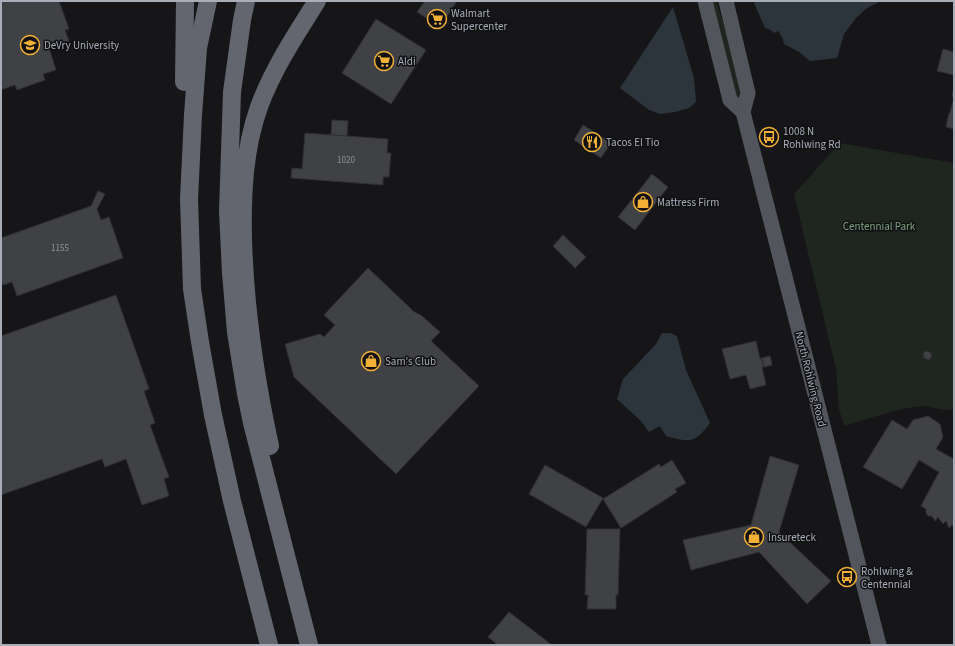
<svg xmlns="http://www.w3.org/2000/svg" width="955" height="646" font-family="'Source Sans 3',sans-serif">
<rect width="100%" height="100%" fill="#161618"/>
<!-- green -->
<g fill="#1e261f">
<path d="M 709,1 L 716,1 C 727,35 739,64 740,100 L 738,103 Z"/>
<path d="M 840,143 L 954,163 L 954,409 C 941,412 927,404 913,407 C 890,411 867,419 844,426 L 839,409 L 836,369 L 794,194 Z"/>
</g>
<!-- water -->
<g fill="#2c353c">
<polygon points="755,1 881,1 867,8 856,18 844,34 837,58 810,61 799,52 784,44 782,37 778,31 774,33 771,30 765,28 754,3"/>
<polygon points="673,7 694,78 696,102 689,108 675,112 660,114 649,110 620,88"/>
<path d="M 662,333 L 670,333 L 677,336 L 686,370 L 710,423 C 695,443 691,443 666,436 L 660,426 L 649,432 L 641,421 L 617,399 L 623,379 L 656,344 Z"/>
</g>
<!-- building -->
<g fill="#404145" stroke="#303034">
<polygon points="1,1 59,1 69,29 65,30 69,41 49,48 56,70 43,74 45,80 17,90 15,85 1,90"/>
<polygon points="425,1 457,1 440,27 417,12"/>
<polygon points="376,19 426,50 391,104 342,73"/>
<polygon points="943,49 954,52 954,75 937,71"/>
<polygon points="954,88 954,87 954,129 946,127 949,113 950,113 954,97 952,96"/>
<polygon points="332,120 348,121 347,136 331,135"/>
<polygon points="583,125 611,143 601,158 574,140"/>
<polygon points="305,133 388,139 387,153 391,153 389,177 383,177 383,185 291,178 292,168 302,169"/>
<polygon points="652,174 668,187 635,230 618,217"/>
<polygon points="98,191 105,194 97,209 101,220 109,217 123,258 17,296 12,282 3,285 1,279 1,238 91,206"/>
<polygon points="563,235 586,257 575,268 553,246"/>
<polygon points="368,268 406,304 413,311 422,316 440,332 431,341 479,386 396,474 294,377 285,344 320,334 324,337 335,325 324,315"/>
<polygon points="116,295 149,389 144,391 155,423 150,425 169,477 164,479 169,496 142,505 126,459 105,467 102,459 1,495 1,336"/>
<polygon points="756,341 760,359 762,358 762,361 764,367 762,367 766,385 750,389 746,375 730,379 722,349"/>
<polygon points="926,351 930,352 932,356 929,360 924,358 923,354"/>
<polygon points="770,356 772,365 764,367 762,358"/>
<polygon points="928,416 940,424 943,437 936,449 954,459 954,528 952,525 949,528 946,521 943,524 938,517 935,521 932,516 928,516 926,513 926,509 921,506 939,472 919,460 902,489 863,467 892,420 907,429 913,420"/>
<polygon points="770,456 799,465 779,532 831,581 807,604 759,552 691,570 683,540 751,525"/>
<polygon points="672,460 686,483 675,489 677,492 621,528 603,499 659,464 661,467"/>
<polygon points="545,465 603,498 586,527 529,494"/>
<polygon points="587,529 620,529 618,595 616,595 616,609 587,609 588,595 585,595"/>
<polygon points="509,612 535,632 552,645 498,645 488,637"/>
</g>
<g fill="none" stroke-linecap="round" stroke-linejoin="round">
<!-- primary -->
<g stroke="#53555c" stroke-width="15">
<polyline points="705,1 730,100 743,112"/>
<polyline points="726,1 748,93 743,112 879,645"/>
</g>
<!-- highway -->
<g stroke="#63666e" stroke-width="18">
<polyline points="208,1 198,48 193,115 189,199 192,289 200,342 213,415 232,501 269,645"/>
<polyline points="246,1 242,20 232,92 228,211 231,273 236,332 246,394 252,423 309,645"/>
<polyline points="184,82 185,1"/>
<path d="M 270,446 C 255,377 245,310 243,239 C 242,195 244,149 259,107 C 273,69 295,36 317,1"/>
</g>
</g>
<!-- icons -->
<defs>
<symbol id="supermarket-ring" viewBox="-11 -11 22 22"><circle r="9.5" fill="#111113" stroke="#f2b134" stroke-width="1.5"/><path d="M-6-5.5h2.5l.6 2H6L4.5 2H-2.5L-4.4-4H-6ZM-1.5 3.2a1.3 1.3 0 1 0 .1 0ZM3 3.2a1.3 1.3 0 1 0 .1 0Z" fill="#f2b134"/></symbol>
<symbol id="university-ring" viewBox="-11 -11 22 22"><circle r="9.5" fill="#111113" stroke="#f2b134" stroke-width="1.5"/><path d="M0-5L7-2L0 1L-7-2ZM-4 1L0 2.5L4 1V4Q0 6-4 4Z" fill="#f2b134"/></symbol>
<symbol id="bus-ring" viewBox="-11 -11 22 22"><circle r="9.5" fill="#111113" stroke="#f2b134" stroke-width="1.5"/><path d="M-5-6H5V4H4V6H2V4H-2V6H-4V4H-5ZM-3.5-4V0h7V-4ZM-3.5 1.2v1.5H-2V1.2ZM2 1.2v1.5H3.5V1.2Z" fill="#f2b134"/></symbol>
<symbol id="restaurant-ring" viewBox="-11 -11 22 22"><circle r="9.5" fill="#111113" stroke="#f2b134" stroke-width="1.5"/><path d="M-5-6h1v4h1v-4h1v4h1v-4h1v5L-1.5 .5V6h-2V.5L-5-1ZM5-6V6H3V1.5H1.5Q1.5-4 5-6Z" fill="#f2b134"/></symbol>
<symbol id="shop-ring" viewBox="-11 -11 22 22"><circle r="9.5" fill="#111113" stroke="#f2b134" stroke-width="1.5"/><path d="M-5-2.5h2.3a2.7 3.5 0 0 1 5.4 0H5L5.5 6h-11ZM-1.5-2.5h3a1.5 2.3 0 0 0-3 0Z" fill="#f2b134"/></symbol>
</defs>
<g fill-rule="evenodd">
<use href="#supermarket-ring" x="426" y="8" width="22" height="22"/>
<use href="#university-ring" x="19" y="34" width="22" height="22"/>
<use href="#supermarket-ring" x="373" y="50" width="22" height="22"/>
<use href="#bus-ring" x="758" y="126" width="22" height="22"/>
<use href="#restaurant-ring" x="581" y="131" width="22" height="22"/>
<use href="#shop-ring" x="632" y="191" width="22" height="22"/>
<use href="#shop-ring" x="360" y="350" width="22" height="22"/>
<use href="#shop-ring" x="743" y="526" width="22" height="22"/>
<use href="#bus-ring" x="836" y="566" width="22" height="22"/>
</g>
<g text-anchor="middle" stroke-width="3" stroke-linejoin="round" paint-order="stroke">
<!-- number labels -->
<g font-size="9" fill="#8e929b">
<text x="346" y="163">1020</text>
<text x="60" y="251">1155</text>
</g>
<!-- poi labels -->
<g font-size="11" fill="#a8adb8" stroke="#111113" text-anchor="start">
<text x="451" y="17">Walmart<tspan x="451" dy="13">Supercenter</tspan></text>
<text x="44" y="49">DeVry University</text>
<text x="398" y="65">Aldi</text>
<text x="783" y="135">1008 N<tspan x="783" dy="13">Rohlwing Rd</tspan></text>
<text x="606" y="146">Tacos El Tio</text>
<text x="657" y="206">Mattress Firm</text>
<text x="385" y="365">Sam's Club</text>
<text x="768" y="541">Insureteck</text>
<text x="861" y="575">Rohlwing &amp;<tspan x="861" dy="13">Centennial</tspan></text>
</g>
<!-- park labels -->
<g font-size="11" fill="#7fa381" stroke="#111113">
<text x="879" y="230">Centennial Park</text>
</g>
<!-- street labels -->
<g font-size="11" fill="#a8adb8" stroke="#111113">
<text transform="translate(811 379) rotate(76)" y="4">North Rohlwing Road</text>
</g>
</g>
<!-- border -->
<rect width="955" height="646" fill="none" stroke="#a8adb8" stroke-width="4"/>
</svg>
